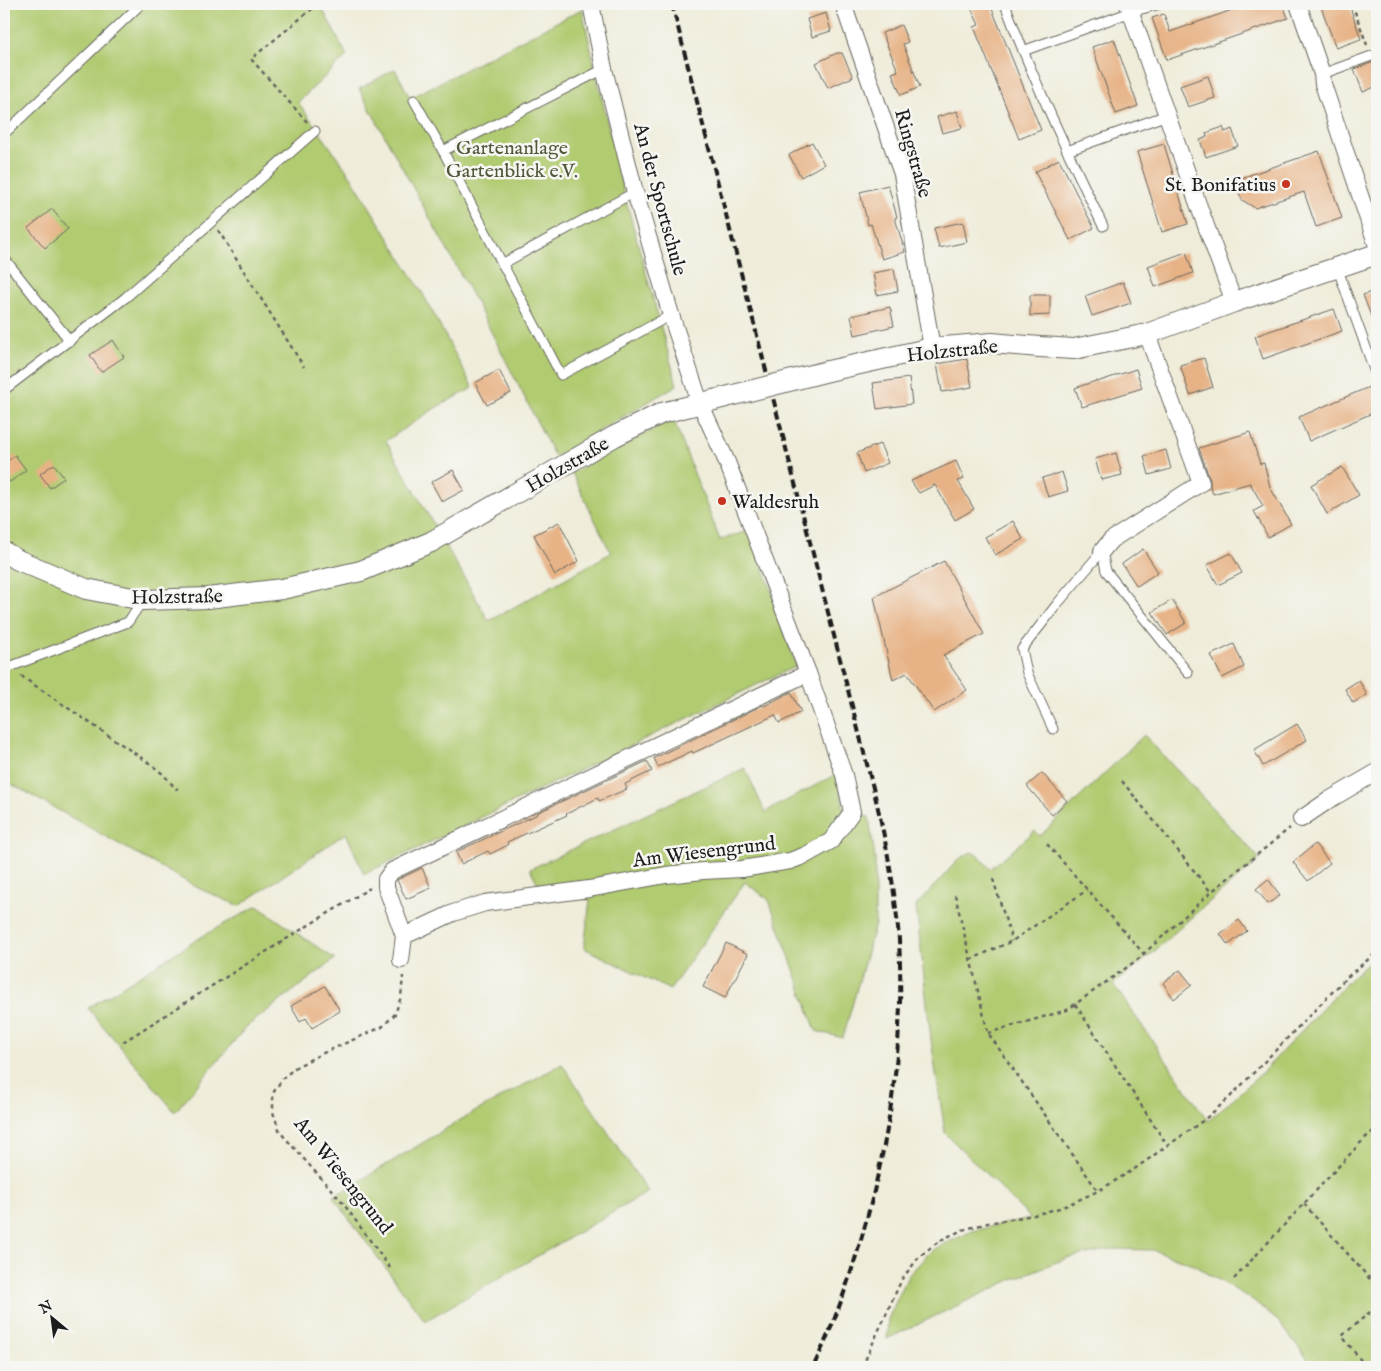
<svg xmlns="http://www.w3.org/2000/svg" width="1381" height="1371" font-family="'IM FELL English',serif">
<rect width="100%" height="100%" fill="#f6f6f2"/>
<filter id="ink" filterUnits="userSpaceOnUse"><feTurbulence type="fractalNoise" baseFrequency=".02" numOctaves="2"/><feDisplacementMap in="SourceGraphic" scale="10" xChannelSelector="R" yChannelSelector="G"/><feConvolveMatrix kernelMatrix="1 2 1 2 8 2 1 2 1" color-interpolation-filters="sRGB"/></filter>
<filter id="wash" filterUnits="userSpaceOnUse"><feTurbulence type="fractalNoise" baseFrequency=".0096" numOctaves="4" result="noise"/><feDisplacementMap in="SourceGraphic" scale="20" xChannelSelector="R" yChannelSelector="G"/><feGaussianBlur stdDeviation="1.12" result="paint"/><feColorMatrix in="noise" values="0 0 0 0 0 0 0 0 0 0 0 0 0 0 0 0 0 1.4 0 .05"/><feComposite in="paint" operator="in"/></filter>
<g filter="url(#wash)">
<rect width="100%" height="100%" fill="#efecd9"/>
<!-- green -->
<g fill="#b1cb71" stroke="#667446">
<polygon points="4,4 320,4 347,56 298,102 350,175 423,294 473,388 435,408 386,441 489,621 611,553 572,473 660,426 674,421 720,540 751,530 796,666 364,874 346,833 239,906 200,889 4,780"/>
<polygon points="582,9 619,175 677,385 555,457 478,306 359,89 395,69 410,98"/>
<polygon points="1144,735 1260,859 1196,913 1147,958 1113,984 1208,1121 1261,1074 1353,976 1377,956 1377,1367 1314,1367 1279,1322 1253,1300 1190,1263 1153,1250 1112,1249 1067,1258 1013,1279 887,1339 888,1319 908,1276 932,1250 972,1231 1030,1218 945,1133 931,1040 916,906 959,859 971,852 978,855 990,869 1035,831 1040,836"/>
<polygon points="745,768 765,812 837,774 844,809 869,817 875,858 875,924 843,1038 816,1031 769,900 745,882 670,990 584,948 590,900 541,889 530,869"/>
<polygon points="257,906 335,959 246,1027 175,1112 88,1008 206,934"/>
<polygon points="562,1064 648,1192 425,1321 333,1197 462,1119"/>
</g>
<g id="blocks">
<!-- building -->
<g fill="#e7b386">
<polygon points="969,4 990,4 1041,130 1019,139 974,27 979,25"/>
<polygon points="1249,4 1283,4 1288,18 1167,60 1152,18 1164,14 1170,32"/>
<polygon points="1320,4 1349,4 1361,39 1336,48"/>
<polygon points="826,13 831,31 812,37 807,19"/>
<polygon points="901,25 908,42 903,44 920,87 901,95 892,73 898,71 882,33"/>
<polygon points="1114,39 1138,106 1116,114 1092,47"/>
<polygon points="837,53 842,53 853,77 828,88 816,63"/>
<polygon points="1377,61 1377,86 1363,92 1354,69"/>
<polygon points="1208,76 1215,98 1188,107 1180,86"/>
<polygon points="957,111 962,128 942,133 937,117"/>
<polygon points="1223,127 1225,132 1232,129 1238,146 1206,157 1200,140 1207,137 1206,133"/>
<polygon points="812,142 824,164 801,177 789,155"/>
<polygon points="1164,144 1188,224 1162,232 1137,152"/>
<polygon points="1319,151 1342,218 1316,227 1304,192 1255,208 1242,200 1238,190 1244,177"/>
<polygon points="1059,159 1094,228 1070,240 1035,172"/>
<polygon points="888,185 897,217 895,218 905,252 882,259 871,224 868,225 860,192"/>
<polygon points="52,209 68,229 45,248 28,228"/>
<polygon points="963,222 967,242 939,248 934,228"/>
<polygon points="1186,252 1193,273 1155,287 1148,266"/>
<polygon points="894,269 898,291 877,295 873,273"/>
<polygon points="1123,282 1131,303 1092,316 1085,296"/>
<polygon points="1377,290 1377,329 1376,329 1363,295"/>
<polygon points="1030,295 1050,295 1050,315 1030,316"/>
<polygon points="890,307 894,326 855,335 851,316"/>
<polygon points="1334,309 1342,331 1263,359 1255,336"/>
<polygon points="113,340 124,357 101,372 90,355"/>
<polygon points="1204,358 1213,387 1190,395 1180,365"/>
<polygon points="967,359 972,387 942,392 937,364"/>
<polygon points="1136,369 1142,388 1082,407 1075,388 1096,381 1097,382"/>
<polygon points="499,370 511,393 487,405 475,383"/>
<polygon points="909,378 912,404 877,409 873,383"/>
<polygon points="1376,384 1377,411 1309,441 1299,417"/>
<polygon points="1250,432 1260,464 1264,463 1270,487 1291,524 1268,537 1254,511 1263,506 1250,483 1213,494 1210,486 1210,480 1199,448"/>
<polygon points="880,444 888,463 864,473 857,453"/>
<polygon points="1166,450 1171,469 1149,475 1144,456"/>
<polygon points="1116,453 1122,475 1101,480 1095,459"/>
<polygon points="15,455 26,470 10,482 4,474 4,464"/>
<polygon points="956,461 964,479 958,481 974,509 955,520 935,485 919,493 911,481"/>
<polygon points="54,464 64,478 50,488 40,474"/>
<polygon points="1342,467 1359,495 1327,514 1311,485"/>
<polygon points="453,470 464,490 442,502 431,482"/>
<polygon points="1062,472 1068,491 1048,497 1042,478"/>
<polygon points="1013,521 1023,539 995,555 985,537"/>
<polygon points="559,522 579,561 555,575 534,535"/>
<polygon points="1143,549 1158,572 1137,586 1122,564"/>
<polygon points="1231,553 1242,573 1218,585 1207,565"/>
<polygon points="944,561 984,634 943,655 967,690 934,712 907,673 893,680 874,597"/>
<polygon points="1172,600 1186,623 1167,635 1152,612"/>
<polygon points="1234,644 1244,667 1222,678 1211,655"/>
<polygon points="1359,680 1367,695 1353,703 1345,689"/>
<polygon points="791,692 801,712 779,723 775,715 693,753 692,751 658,767 654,758 763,705 764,706"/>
<polygon points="1297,724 1307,740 1263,766 1254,750"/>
<polygon points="647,761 652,771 625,784 627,789 599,801 598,798 566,814 567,815 507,842 508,845 490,854 488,851 461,864 456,852 538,814 537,813"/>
<polygon points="1042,773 1067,801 1052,815 1027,786"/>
<polygon points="1315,844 1330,863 1308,881 1293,862"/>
<polygon points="422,868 431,888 406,899 397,880"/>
<polygon points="1268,879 1280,895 1268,904 1256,889"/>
<polygon points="1239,920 1247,931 1228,945 1220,934"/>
<polygon points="726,943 748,954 725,998 703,987"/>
<polygon points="1180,970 1192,985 1174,999 1163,983"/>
<polygon points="325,986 340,1011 312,1028 306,1018 300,1022 291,1006"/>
</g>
</g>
</g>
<g filter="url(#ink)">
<use href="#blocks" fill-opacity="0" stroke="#66655e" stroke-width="1"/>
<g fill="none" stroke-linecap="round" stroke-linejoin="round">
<defs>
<g id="service">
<path d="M 1005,4 C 1033,80 1068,153 1103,226"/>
<polyline points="1023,51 1131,12 1160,4"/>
<polyline points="1322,74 1377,54"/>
<polyline points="414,100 443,151 561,375 671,315"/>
<polyline points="4,134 141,4"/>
<polyline points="443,151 604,69"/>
<polyline points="1067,151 1167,115"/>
<polyline points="4,258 70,341"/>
<polyline points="502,264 635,192"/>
<polyline points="1337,267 1377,378"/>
<polyline points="4,390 125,298 315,131"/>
<polyline points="1102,551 1106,571 1188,673"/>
<polyline points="4,670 12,666 128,622 143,600"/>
<polyline points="1053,729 1027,673 1022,649 1058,603 1102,551"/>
</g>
<g id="minor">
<polyline points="843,4 902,174 932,348"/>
<polyline points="1128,4 1198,204 1234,302"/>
<polyline points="1298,4 1322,74 1323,84 1377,246"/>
<polyline points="1102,551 1111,540 1201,483 1147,334"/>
<polyline points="1301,819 1329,800 1377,772"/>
<polyline points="404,936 386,887 386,879 392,871 808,673"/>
<polyline points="401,960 404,936 453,913 485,903 589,889 666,875 703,871 742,869 790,861 806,855 831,841 852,812 844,775 808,673 727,462 700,403 671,315 635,192 604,69 591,4"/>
</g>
<g id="tertiary">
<polyline points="828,371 932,348 992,343 1040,347 1074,349 1147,334 1234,302 1377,254"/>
<polyline points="4,552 18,560 86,589 143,600 208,598 282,589 361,571 431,542 615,436 662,413 714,400"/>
</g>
</defs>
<!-- service casing -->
<use href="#service" stroke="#66655e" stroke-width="11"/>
<!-- minor casing -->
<use href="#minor" stroke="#66655e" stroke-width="18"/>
<!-- tertiary casing -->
<use href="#tertiary" stroke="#66655e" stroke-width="22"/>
<!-- path -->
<g stroke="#66655e" stroke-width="2.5" stroke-dasharray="4 4" stroke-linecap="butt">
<polyline points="1352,4 1367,45"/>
<polyline points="307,122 251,59 318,4"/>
<polyline points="218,230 304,367"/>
<polyline points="21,676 149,763 163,774 176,789 178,788"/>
<polyline points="1122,781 1211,892"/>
<polyline points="1047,844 1144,954"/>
<polyline points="993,879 1012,941"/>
<polyline points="955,895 988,1033 1098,1191"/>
<polyline points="970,960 1012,941 1087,890"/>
<polyline points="1075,1004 1167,1145"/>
<polyline points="988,1033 1067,1010 1137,960 1211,892 1290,828"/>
<polyline points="123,1042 299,931 370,888"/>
<polyline points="1304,1204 1377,1287"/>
<polyline points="390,1268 343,1203 280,1132 273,1112 273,1093 283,1078 296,1067 321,1054 382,1027 395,1014 401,997 403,976"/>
<polyline points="1234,1279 1365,1138 1377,1128"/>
<polyline points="862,1367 902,1279 919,1257 939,1241 962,1230 988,1223 1034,1215 1063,1207 1098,1191 1133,1170 1204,1120 1229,1098 1346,978 1377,952"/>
<polyline points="1366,1367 1342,1336 1377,1306"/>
</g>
<!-- service -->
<use href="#service" stroke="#fff" stroke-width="9"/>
<!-- minor -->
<use href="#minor" stroke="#fff" stroke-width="16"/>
<!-- tertiary -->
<use href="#tertiary" stroke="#fff" stroke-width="20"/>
<!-- rail -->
<path stroke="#1c1c1c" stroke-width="4" stroke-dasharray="8 4" stroke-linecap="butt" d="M 672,4 L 870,776 C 884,830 895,885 899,940 C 905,1043 889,1145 860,1243 C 847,1286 833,1328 813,1367"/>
<defs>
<polyline id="tertiary-bridge" points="714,400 828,371"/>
</defs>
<!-- tertiary-bridge casing -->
<use href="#tertiary-bridge" stroke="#66655e" stroke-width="22" stroke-linecap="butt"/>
<!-- tertiary-bridge -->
<use href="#tertiary-bridge" stroke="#fff" stroke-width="20"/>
</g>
</g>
<!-- markers -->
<g fill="#c8321e" stroke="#f6f6f2" stroke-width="2">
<circle cx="1286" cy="184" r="5"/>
<circle cx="722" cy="501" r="5"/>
</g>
<g text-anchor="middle" stroke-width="5" stroke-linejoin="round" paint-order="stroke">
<!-- park labels -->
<g font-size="20" fill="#50593a" stroke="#f6f6f2">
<text x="512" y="154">Gartenanlage<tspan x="512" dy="23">Gartenblick e.V.</tspan></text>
</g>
<!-- street labels -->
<g font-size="20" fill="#1c1c1c" stroke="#f6f6f2">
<text transform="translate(914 153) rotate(74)" y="7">Ringstraße</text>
<text transform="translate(661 199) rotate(75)" y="7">An der Sportschule</text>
<text transform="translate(952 350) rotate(-6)" y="7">Holzstraße</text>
<text transform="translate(567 464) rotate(-30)" y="7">Holzstraße</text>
<text transform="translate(177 596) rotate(-1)" y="7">Holzstraße</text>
<text transform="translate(704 851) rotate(-7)" y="7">Am Wiesengrund</text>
<text transform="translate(344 1175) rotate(51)" y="7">Am Wiesengrund</text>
</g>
<!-- poi labels -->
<g font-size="20" fill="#1c1c1c" stroke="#f6f6f2" text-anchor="end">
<text x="1276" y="191">St. Bonifatius</text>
<text x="732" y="508" text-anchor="start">Waldesruh</text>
</g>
</g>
<!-- margin -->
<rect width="1381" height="1371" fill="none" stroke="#f6f6f2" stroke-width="20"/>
<!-- north arrow -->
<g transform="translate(52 1318) rotate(331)" stroke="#f6f6f2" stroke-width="4" paint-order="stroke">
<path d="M0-4L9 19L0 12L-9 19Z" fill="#1c1c1c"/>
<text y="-8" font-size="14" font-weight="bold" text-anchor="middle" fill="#1c1c1c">N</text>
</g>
</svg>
